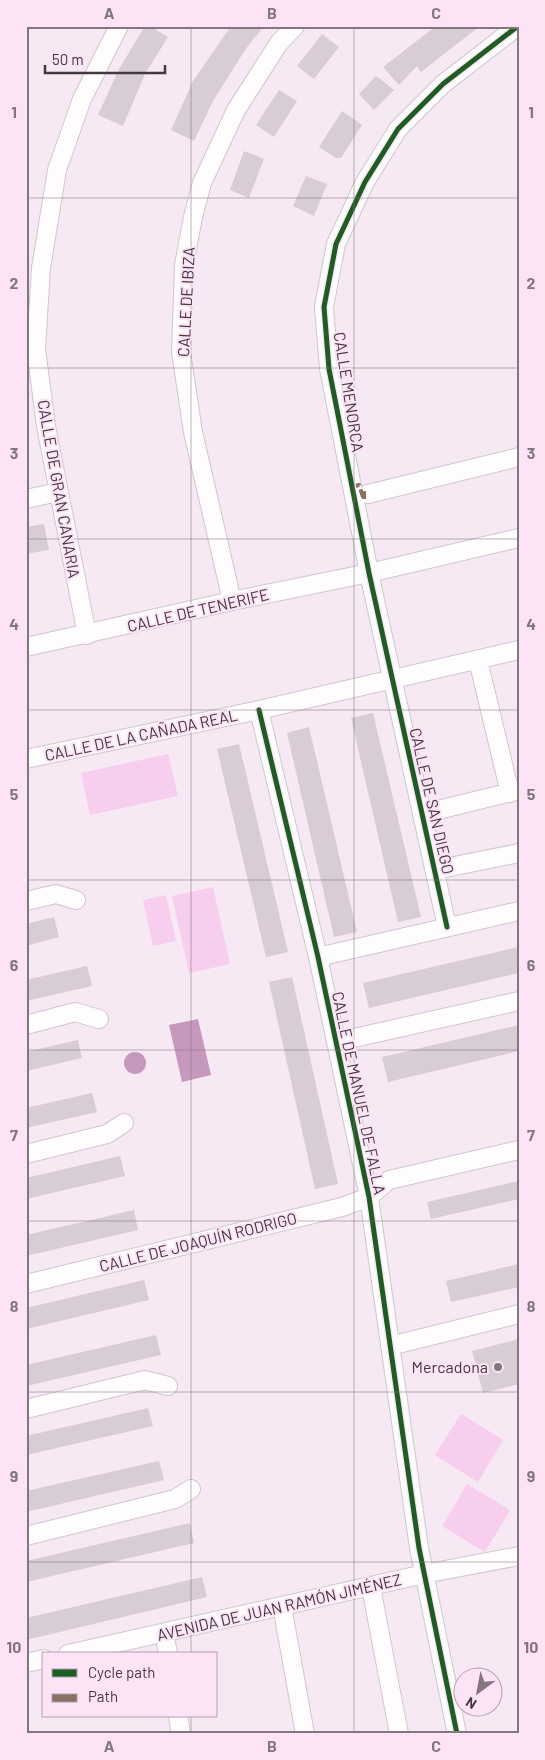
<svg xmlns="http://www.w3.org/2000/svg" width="545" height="1760" font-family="Barlow,sans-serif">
<rect width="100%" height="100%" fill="#f6e9f3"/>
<!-- green -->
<g fill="#f7ceee">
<polygon points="168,754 178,796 90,815 81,773"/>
<polygon points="213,887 230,964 189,973 172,896"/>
<polygon points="166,895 176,941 153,946 143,900"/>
<polygon points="461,1414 503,1440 478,1482 435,1455"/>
<polygon points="467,1484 510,1510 485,1552 442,1526"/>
</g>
<!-- water -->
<g fill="#c798be">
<polygon points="198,1019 211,1075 182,1082 169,1025"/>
<circle cx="135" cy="1063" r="11"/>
</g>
<!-- building -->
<g fill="#d8ccd5">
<polygon points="145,26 150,26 168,37 145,74 123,126 98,115 119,69"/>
<polygon points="231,26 264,26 245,50 213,101 194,141 171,130 193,81"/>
<polygon points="436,26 480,26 421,72 417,66 399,85 383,67"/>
<polygon points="322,34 339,47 314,79 297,66"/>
<polygon points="376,76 394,90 374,110 359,94"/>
<polygon points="279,90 297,101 274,137 256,125"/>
<polygon points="342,111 362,125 341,158 336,158 319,147"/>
<polygon points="244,151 264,159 249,198 230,190"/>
<polygon points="306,176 327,184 314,216 293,206"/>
<polygon points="44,524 49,550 26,554 26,527"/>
<polygon points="373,713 421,917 398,922 351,718"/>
<polygon points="309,727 357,932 334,937 287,733"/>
<polygon points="239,744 288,952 266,957 217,749"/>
<polygon points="54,917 59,937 26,946 26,924"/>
<polygon points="519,947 519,973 369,1008 363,983"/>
<polygon points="87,966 92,986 26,1001 26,980"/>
<polygon points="292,977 338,1184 315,1189 269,982"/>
<polygon points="519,1025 519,1051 388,1082 382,1057"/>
<polygon points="78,1040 82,1058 26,1071 26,1052"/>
<polygon points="92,1093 97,1112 26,1128 26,1108"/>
<polygon points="120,1156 125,1176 26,1199 26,1178"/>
<polygon points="519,1181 519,1199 431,1219 427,1202"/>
<polygon points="134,1210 138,1230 26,1256 26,1235"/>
<polygon points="519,1264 519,1287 451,1302 446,1281"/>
<polygon points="144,1280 149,1300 26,1329 26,1308"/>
<polygon points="156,1335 161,1355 26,1386 26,1365"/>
<polygon points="519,1339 519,1384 483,1393 472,1351"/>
<polygon points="148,1408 153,1426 26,1455 26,1436"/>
<polygon points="159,1461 164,1480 26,1512 26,1491"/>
<polygon points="190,1523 194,1543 26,1582 26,1561"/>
<polygon points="202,1577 207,1597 26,1640 26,1618"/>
</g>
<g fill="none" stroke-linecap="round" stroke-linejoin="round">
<defs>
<g id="minor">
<polyline points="368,494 519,457"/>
<polyline points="26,499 58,492"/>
<polyline points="232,601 193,432 181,352 184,265 193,217 202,183 236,110 279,43 295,26"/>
<polyline points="87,635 46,426 36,349 41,268 57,170 82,99 119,26"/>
<polyline points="26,647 232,601 369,573 519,538"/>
<polyline points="478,660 510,793"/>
<polyline points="259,710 318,957 369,1197 419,1548 457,1734"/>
<polyline points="26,759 259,710 519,650"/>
<polyline points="422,814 519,790"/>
<polyline points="435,870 519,853"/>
<polyline points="26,901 56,894 76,900"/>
<polyline points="447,927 369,573 340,425 329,369 324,307 336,244 365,182 398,129 443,84 518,26"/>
<polyline points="318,957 519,911"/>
<polyline points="26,1025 75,1012 99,1019"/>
<polyline points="336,1042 519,1001"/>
<polyline points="26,1154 107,1134 124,1123"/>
<polyline points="26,1284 342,1207 369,1197 389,1180 519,1150"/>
<polyline points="390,1346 519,1314"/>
<polyline points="26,1409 145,1380 168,1386"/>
<polyline points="26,1536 175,1499 191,1489"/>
<polyline points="371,1587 399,1734"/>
<polyline points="282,1606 305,1734"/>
<polyline points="164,1633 168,1654"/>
<polyline points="68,1654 424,1574 519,1556"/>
<polyline points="26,1663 44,1659"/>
<polyline points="178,1716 181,1734"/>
</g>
</defs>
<!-- minor casing -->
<use href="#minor" stroke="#d1c6cf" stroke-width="20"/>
<!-- minor -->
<use href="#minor" stroke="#fefcfd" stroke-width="18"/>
<!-- quiet -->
<polyline stroke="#8d6e63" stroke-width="4" stroke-dasharray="8 4" stroke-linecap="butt" points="352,487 359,485 364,500 364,493 368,494"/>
<defs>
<g id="cycleway">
<polyline points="259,710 318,957 369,1197 419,1548 457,1734"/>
<polyline points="447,927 369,573 340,425 329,369 324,307 336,244 365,182 398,129 443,84 518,26"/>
</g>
</defs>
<!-- cycleway casing -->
<use href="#cycleway" stroke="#fce3f6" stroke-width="8"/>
<!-- cycleway -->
<use href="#cycleway" stroke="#1b5e20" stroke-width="5"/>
</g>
<!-- grid -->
<path fill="none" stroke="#82767f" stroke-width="1" stroke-opacity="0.55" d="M 191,26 L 191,1654M 354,26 L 354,1734M 26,198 L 519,198M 26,368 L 519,368M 26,539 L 519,539M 26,710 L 519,710M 26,880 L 519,880M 26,1050 L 519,1050M 26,1221 L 519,1221M 26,1392 L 519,1392M 26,1562 L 519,1562M 191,1716 L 191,1734"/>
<!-- markers -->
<circle fill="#82767f" stroke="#fce3f6" stroke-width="2" cx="498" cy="1367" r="5"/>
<g text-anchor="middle" stroke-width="4" stroke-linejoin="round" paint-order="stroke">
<!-- street labels -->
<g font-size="16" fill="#443841" stroke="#fce3f6">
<text transform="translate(186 302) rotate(-87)" y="6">CALLE DE IBIZA</text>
<text transform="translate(349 392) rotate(81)" y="6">CALLE MENORCA</text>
<text transform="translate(59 489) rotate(80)" y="6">CALLE DE GRAN CANARIA</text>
<text transform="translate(198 610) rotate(-13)" y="6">CALLE DE TENERIFE</text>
<text transform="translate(141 735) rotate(-12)" y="6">CALLE DE LA CAÑADA REAL</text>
<text transform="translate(432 801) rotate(77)" y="6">CALLE DE SAN DIEGO</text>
<text transform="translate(359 1093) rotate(78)" y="6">CALLE DE MANUEL DE FALLA</text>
<text transform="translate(198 1242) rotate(-14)" y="6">CALLE DE JOAQUÍN RODRIGO</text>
<text transform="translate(279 1607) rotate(-13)" y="6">AVENIDA DE JUAN RAMÓN JIMÉNEZ</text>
</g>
<!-- poi labels -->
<g font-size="16" fill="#443841" stroke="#fce3f6" text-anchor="end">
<text x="488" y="1373">Mercadona</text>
</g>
</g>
<!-- border -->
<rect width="545" height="1760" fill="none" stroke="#fce3f6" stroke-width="55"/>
<!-- legend -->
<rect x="42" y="1652" width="175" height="65" fill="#fce3f6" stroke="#b29fae"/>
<rect x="52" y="1669" width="25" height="8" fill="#1b5e20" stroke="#b29fae"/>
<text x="88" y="1678" font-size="15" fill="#443841">Cycle path</text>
<rect x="52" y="1694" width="25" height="8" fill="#8d6e63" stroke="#b29fae"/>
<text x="88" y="1702" font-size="15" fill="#443841">Path</text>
<!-- north arrow -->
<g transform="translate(478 1692) rotate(212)"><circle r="24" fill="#fce3f6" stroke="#b29fae"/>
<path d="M0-4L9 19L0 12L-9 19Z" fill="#82767f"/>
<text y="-8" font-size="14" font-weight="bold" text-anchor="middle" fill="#443841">N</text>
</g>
<!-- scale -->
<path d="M45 65v8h120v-8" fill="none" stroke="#443841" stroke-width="2.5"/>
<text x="52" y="65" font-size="15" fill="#443841" stroke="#fce3f6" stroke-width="4" paint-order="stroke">50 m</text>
<rect x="28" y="28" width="490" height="1704" fill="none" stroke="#82767f" stroke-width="2"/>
<g font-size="16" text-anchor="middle" font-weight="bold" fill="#82767f">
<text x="109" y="19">A</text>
<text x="272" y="19">B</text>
<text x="436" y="19">C</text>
<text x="14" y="118">1</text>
<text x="531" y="118">1</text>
<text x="14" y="289">2</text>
<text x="531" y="289">2</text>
<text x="14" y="459">3</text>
<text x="531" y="459">3</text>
<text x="14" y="630">4</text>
<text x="531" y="630">4</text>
<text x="14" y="800">5</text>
<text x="531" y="800">5</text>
<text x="14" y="971">6</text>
<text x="531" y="971">6</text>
<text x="14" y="1141">7</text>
<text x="531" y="1141">7</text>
<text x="14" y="1312">8</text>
<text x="531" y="1312">8</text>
<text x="14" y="1482">9</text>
<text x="531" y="1482">9</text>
<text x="14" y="1653">10</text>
<text x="531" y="1653">10</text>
<text x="109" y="1752">A</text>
<text x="272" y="1752">B</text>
<text x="436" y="1752">C</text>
</g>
</svg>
